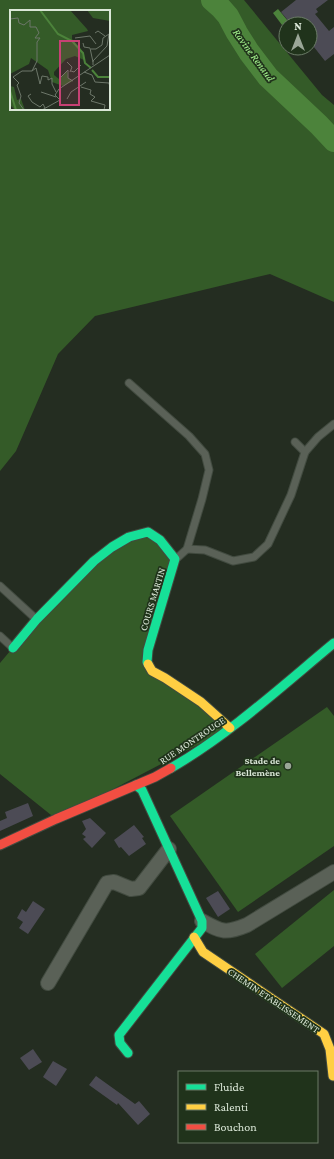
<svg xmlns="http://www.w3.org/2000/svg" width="334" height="1159" font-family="'Crimson Pro',serif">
<rect width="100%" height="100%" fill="#242d21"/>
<!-- green -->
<g fill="#345b28" fill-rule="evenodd">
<path d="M 0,0 L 244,0 L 322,95 L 334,105 L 334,302 L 270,274 L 95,316 L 58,354 L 16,451 L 0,471 ZM 11,11 L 109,11 L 109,109 L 11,109 Z"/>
<polygon points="148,532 175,559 147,662 230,728 56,819 0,774 0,663 37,619 94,561"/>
<polygon points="327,707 334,716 334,846 238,912 170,816"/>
<polygon points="334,890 334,946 282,988 255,954"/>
</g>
<!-- water -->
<polygon fill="#4c833b" points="278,9 288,21 282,25 273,13"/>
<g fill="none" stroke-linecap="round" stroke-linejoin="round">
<!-- river -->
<polyline stroke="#4c833b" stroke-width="22" points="212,0 221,8 228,16 237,33 249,52 268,77 319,125 334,141"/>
</g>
<!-- building -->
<g fill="#4c4b55">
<polygon points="296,0 328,0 316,9 318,12 315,14 329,31 334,27 334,54 325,61 310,42 310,24 291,24 281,12"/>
<polygon points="28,803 33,816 0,831 0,821 7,818 5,812"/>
<polygon points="90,818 106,833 92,848 83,839 86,837 82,834 86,829 82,821"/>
<polygon points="134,825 144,837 142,838 146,844 129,856 121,847 119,848 114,840"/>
<polygon points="218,891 230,909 218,917 206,898"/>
<polygon points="33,901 45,909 28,934 19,928 23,922 17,918 22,909 26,912"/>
<polygon points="33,1049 42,1062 29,1070 20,1058"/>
<polygon points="53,1061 67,1069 56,1086 43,1077"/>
<polygon points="96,1076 135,1104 139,1101 150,1114 138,1125 118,1103 117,1105 89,1085"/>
</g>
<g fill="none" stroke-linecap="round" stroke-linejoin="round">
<defs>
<g id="lane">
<polyline points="129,383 189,436 205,454 209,470 202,499 187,549 176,559"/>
<polyline points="295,442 305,452"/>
<polyline points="187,549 205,550 233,561 254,557 268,544 291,495 305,452 318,437 334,424"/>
<polyline points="0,586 35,618"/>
<polyline points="0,636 12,647"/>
</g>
<g id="street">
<path d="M 202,921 C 222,932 225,934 247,925 L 334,872"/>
<polyline points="48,983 107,883 114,882 131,889 139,888 169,849"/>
</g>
<g id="fast">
<polyline points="13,648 37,619 94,561 112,547 129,537 148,532 160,540 175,559 148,650 147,662 148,664"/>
<path d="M 171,768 C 230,734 282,686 334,643"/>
<polyline points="128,1053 120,1043 119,1035 202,928 202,921 142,790 136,785"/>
</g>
<g id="slow">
<polyline points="148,664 152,671 165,678 201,702 230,728"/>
<polyline points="194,937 203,952 324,1034 330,1049 333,1076"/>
</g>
<polyline id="jam" points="0,845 56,819 155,777 171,768"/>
</defs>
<!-- lane casing -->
<use href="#lane" stroke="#424b40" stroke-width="9"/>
<!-- street casing -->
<use href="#street" stroke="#424b40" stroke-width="16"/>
<!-- fast casing -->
<use href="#fast" stroke="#424b40" stroke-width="11"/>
<!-- slow casing -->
<use href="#slow" stroke="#424b40" stroke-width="11"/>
<!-- jam casing -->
<use href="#jam" stroke="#424b40" stroke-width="11"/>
<!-- lane -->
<use href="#lane" stroke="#5a6157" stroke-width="7"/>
<!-- street -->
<use href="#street" stroke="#5a6157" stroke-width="14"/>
<!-- fast -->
<use href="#fast" stroke="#16e098" stroke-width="9"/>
<!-- slow -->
<use href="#slow" stroke="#ffcf43" stroke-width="9"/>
<!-- jam -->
<use href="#jam" stroke="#f24e42" stroke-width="9"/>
</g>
<!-- markers -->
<circle fill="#9aa697" stroke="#20331b" stroke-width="1.5" cx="288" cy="766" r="4"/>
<g text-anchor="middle" stroke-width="3.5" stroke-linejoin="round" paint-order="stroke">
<!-- street labels -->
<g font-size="10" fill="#dae7d7" stroke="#20331b">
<text transform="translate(152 599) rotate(-73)" y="4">COURS MARTIN</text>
<text transform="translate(192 740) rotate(-34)" y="4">RUE MONTROUGE</text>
<text transform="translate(274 1000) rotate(34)" y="4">CHEMIN ETABLISSEMENT</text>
</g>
<!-- poi labels -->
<g font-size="10" font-weight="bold" fill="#dae7d7" stroke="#20331b" text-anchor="end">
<text x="280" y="764">Stade de<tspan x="280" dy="12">Bellemène</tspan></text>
</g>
<!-- water labels -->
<g font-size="11" font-style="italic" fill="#a4f38d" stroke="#20331b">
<text transform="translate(254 55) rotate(54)" y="4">Ravine Renaud</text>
</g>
</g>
<!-- overview -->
<g transform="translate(10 10)">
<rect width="100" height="100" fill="#242d21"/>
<path d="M 0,0 L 60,0 L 77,19 L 78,21 L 62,25 L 62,29 L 71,39 L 74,50 L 65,46 L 56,49 L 44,62 L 44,65 L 49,69 L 57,61 L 58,68 L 63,71 L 53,76 L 42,72 L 38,60 L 21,48 L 19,54 L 0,64 ZM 77,0 L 100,0 L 100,11 L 83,8 ZM 0,76 L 4,77 L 7,90 L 11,89 L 15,100 L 5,100 L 0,95 Z" fill="#345b28"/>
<path fill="none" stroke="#4c833b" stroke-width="2" d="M 30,0 L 48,24 L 62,31 L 73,43 L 75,53 L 81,58M 82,60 L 88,67 L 100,67M 0,81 L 6,100"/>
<path fill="none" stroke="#6d776a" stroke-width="1" d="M 0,9 L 8,8 L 9,13 L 14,15 L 20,10 L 20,17 L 26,17 L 29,23 L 25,28 L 30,28 L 27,32 L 27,51 L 22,61 L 26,58 L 30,74 L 32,66 L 38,67 L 38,70 L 42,68 L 42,74 L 46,82M 85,23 L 88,21 L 95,26M 65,28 L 80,26 L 86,34M 73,33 L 74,37 L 80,38 L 83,52M 81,39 L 86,39 L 92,35 L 93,28 L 99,24M 57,52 L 62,57 L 60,62M 83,55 L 83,51 L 97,36 L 99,24M 61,61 L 64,62 L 71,55M 74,62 L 82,65 L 85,72 L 99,73 L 100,78M 51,67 L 58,60 L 58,68 L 63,71M 71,77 L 81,80 L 80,84 L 85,87 L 81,91 L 95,95 L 94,100M 31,82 L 46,87M 21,84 L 18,86 L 22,92 L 30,97 L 33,94 L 35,98M 57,89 L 61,82 L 76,72M 14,100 L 9,93 L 11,86 L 7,75 L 9,73 L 3,67 L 12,61 L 22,61M 32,100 L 50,90 L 45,85 L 49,79 L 100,45"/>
<path fill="#c74174" fill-opacity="0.15" stroke="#c74174" stroke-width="2" d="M 50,31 L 69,31 L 69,95 L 50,95 Z"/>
<rect width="100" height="100" fill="none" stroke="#dae7d7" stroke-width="2"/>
</g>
<!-- legend -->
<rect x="178" y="1071" width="140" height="72" fill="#20331b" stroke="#6a7b66"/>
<rect x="186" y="1084" width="20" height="6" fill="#16e098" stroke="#6a7b66"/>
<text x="214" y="1091" font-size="12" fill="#dae7d7">Fluide</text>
<rect x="186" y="1104" width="20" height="6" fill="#ffcf43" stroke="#6a7b66"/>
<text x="214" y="1111" font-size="12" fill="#dae7d7">Ralenti</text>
<rect x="186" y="1124" width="20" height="6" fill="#f24e42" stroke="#6a7b66"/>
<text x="214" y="1131" font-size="12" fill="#dae7d7">Bouchon</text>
<!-- north arrow -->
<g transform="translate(298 36)"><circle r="19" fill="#20331b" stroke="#6a7b66"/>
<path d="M0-3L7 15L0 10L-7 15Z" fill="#9aa697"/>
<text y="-6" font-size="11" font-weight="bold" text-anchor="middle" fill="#dae7d7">N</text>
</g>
</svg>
